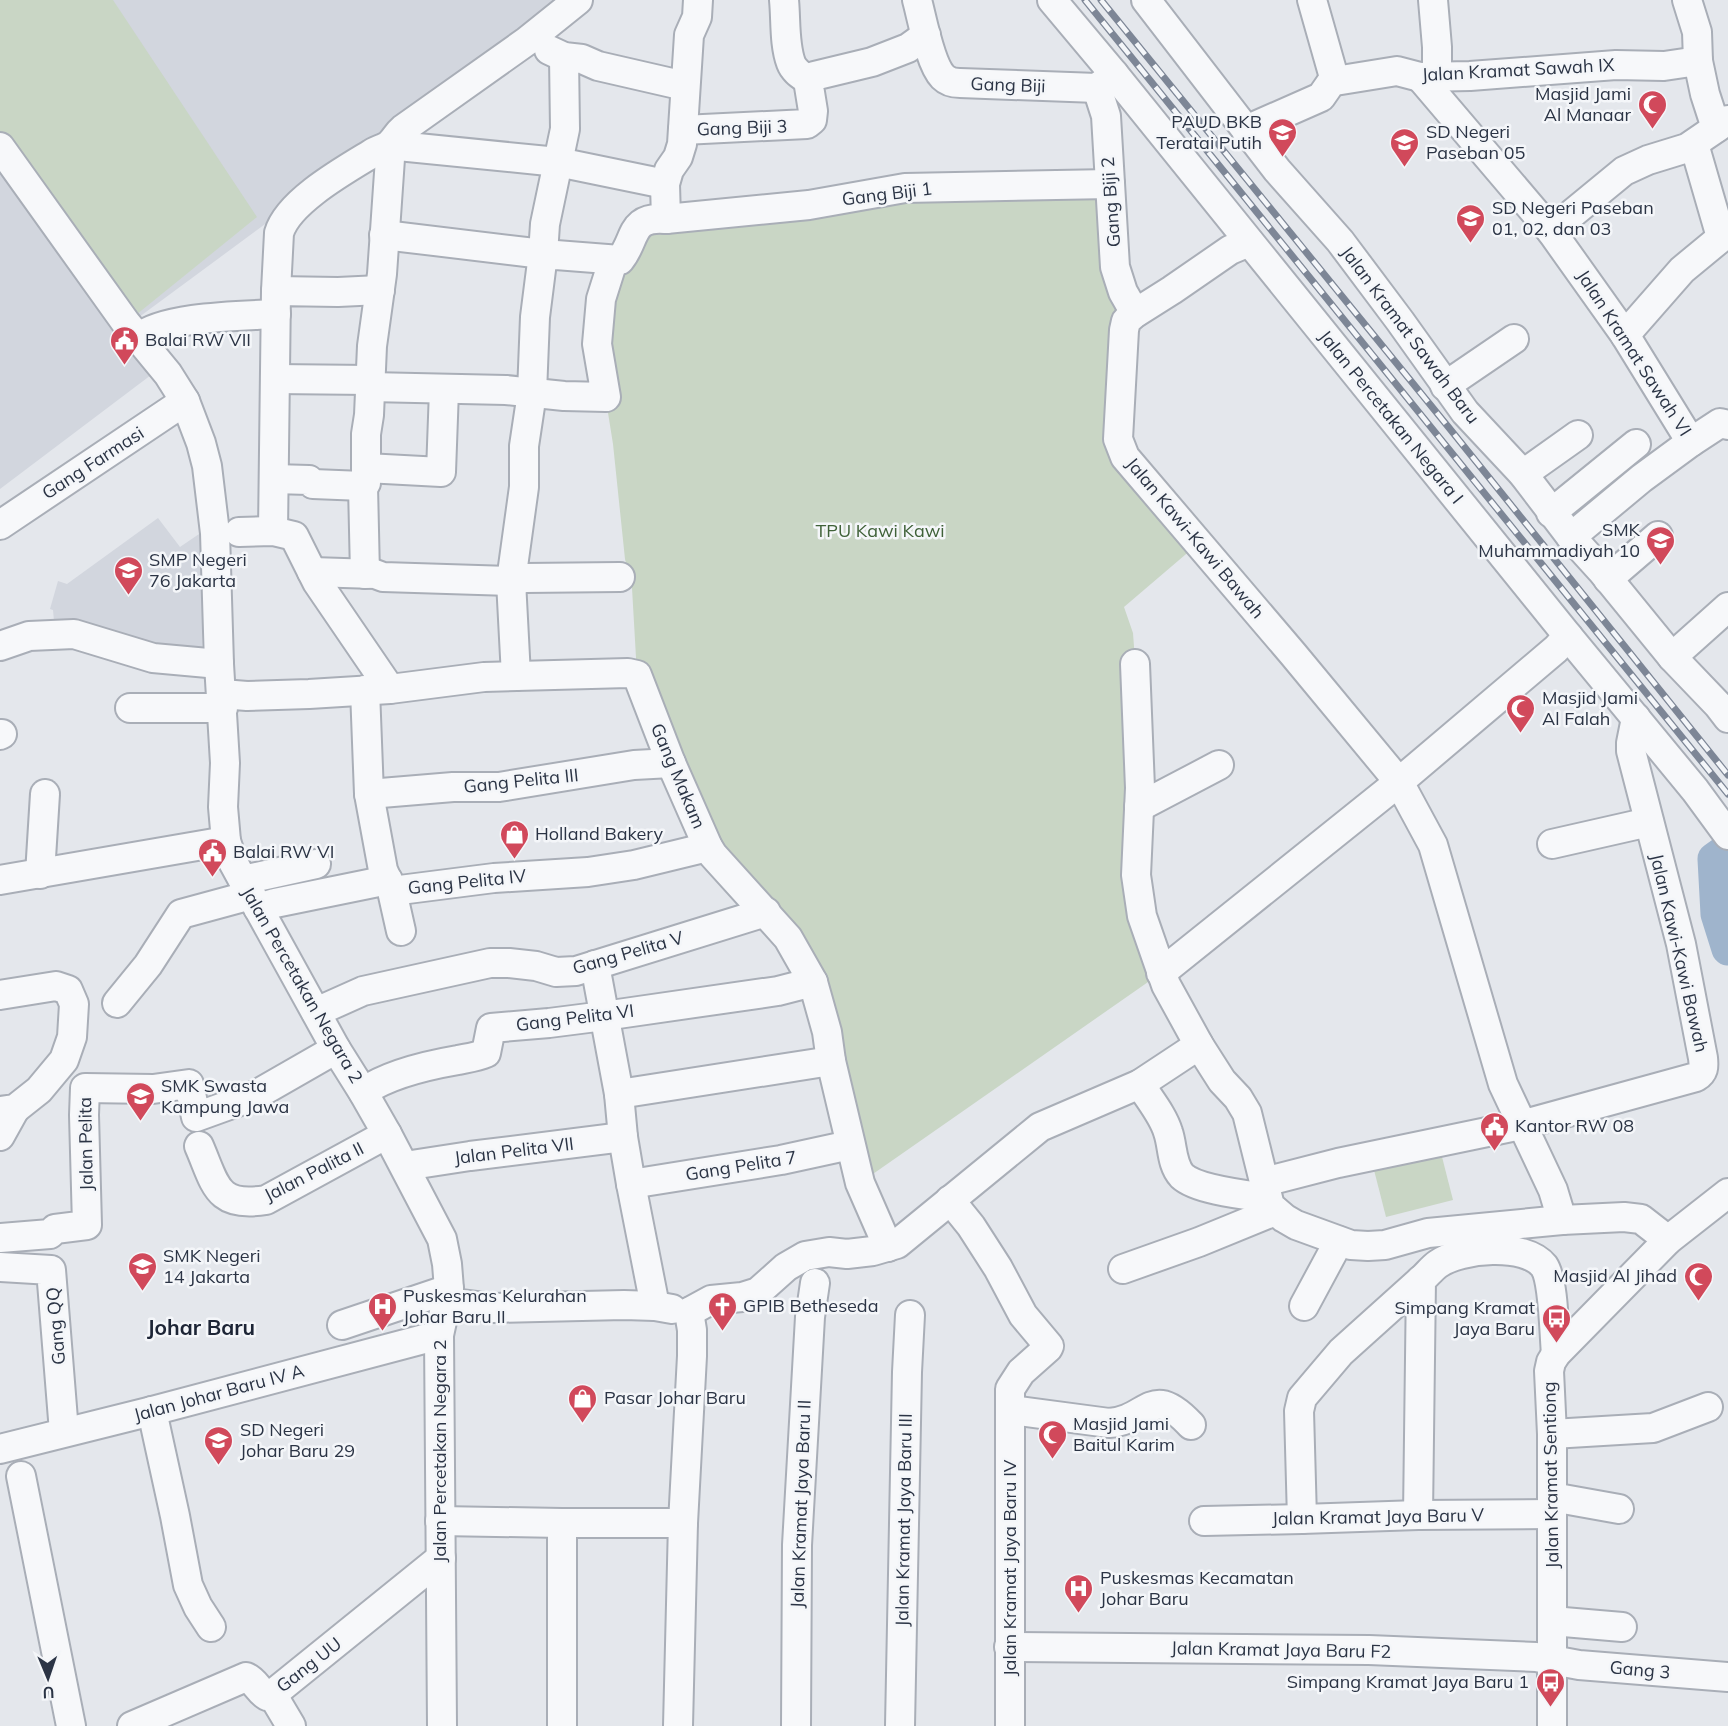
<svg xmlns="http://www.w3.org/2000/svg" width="1728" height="1726" font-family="Mulish,sans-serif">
<rect width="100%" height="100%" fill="#e4e7ec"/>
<!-- built -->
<g fill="#d2d6de">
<polygon points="0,0 569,0 131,323 159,369 0,489"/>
<polygon points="158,518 180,547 202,532 202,647 150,655 55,632 53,610 50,609 58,581 67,584"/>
</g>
<!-- green -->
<g fill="#c9d6c5">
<polygon points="0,0 113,0 257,217 126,323 0,147"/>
<polygon points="1110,184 1121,286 1118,439 1199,543 1124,607 1133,633 1136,674 1139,807 1161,973 860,1183 813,982 713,855 637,675 632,588 625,559 613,444 597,344 620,260 644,221"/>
<polygon points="1441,1153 1453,1200 1386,1217 1374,1170"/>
</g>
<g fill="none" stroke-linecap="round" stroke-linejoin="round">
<!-- river -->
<polyline stroke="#9fb4cc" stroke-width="33" points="1728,849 1714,859 1717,914 1728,949"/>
<defs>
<g id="minor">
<path d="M 784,0 C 786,20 784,44 791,63 C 794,71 801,75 808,80"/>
<path d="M 917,0 C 922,18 930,64 943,77 C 947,81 954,83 960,83 L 1097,88 L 1114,74"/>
<polyline points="1052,0 1114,74 1568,636 1695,790 1728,835"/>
<polyline points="1146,0 1277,170 1340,241 1400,321 1465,412 1523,474 1571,537 1601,570 1672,657 1718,705 1728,718"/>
<polyline points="1312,0 1335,81"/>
<polyline points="1433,0 1437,47 1437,76"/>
<polyline points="1687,0 1697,32 1698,61 1705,94 1716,128"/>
<polyline points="549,50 564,57 582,59 598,66 685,86"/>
<polyline points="1420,77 1551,231 1625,335 1691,442 1720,423 1728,425"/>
<polyline points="1097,88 1106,116 1115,267 1123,292 1135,313"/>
<polyline points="683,130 807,124 812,120 813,111 808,80 814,76 872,62 908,48 926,35"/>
<polyline points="1246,130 1321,97 1330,84 1335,81 1397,71 1420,77 1470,76 1616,65 1664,66 1698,61"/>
<polyline points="1694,144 1721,237"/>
<polyline points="0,147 126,323 168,374 185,401 201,443 207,466 215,533 219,664 225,763 223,807 226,841 233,862 251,895 336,1049 363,1092 387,1134 442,1239 447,1264 449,1289 439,1335 442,1726"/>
<polyline points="666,219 809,205 905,188 1110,184"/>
<polyline points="1551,231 1624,171 1648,160 1687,148 1728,120"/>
<polyline points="384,235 543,254 545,224 565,129 564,57"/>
<polyline points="1249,242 1230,250 1172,290 1134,314 1126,321 1124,330 1118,439 1125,457 1293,654 1399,782 1433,845 1503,1084 1553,1190 1562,1220 1624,1217 1641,1219 1668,1240"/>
<path d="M 276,291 L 279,233 C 288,202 343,171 371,154 C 376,150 387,148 391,143 C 396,138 397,134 403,129 L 527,41 L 578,0"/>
<polyline points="1625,335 1682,270 1728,232"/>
<path d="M 138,338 C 164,316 242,316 276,314"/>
<polyline points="275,379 370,380"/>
<polyline points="1445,386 1514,339"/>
<polyline points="370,387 506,390 564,396 606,397 597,344 601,299 613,261"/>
<polyline points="366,468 441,472 444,390"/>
<polyline points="1523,474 1578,435"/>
<polyline points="274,479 309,480 313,484 363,486 366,483 366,434 369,415 372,346 382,274 391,144 398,146 558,162 665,184"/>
<polyline points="363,486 365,574"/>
<polyline points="1551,513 1636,444"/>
<polyline points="0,525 185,401"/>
<polyline points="273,531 276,291 338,292 380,290"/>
<polyline points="239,532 273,531 294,536 317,582 390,689"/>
<polyline points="1571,537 1642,478 1691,442"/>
<polyline points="312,572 375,574 383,577 511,581 525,578 620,577"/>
<polyline points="1608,579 1658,536"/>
<polyline points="0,646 29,636 74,634 153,658 219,664"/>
<polyline points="1672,657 1728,607"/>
<polyline points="1135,664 1140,788 1136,875 1142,916 1166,985 1199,1045 1222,1081 1238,1098 1247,1113 1270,1206 1284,1218 1296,1225 1351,1245 1368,1246 1385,1245 1428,1233 1562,1220"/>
<path d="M 516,676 L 511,581 L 524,487 L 524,446 L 532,393 L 535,317 L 543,254 L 620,260 C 637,239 629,216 666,219 L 665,184 L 669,170 L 678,157 L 682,144 L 689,35 L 697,17 L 698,0"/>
<polyline points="365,690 369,794 383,870 392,891 494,878 588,872 634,865 708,847"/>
<polyline points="222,694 247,696 309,694 390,689 484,677 628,673 637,675 671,763 708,847 713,855 788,938 813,982 827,1032 831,1061 860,1183 888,1247"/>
<polyline points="130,708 223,708"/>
<polyline points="0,735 2,734"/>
<polyline points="369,794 453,787 499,787 634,765 671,763"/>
<polyline points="1139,807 1219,765"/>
<polyline points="1552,844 1649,822"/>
<polyline points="40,874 45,794"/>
<polyline points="0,880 226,841"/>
<polyline points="243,880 316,864"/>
<polyline points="392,891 401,931"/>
<polyline points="258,908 275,903 388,880"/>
<polyline points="595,965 619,1094 623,1137 631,1184 655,1306"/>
<polyline points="1161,973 1399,782 1556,649 1568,636"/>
<polyline points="0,995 56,986 68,990 74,1004 72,1037 64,1060 39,1090 15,1109 0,1111"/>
<polyline points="117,1003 148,965 181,914 251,895"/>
<polyline points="316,1012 363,991 490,963 509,963 536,966 556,972 576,971 766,912"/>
<path d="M 1140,1084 C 1149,1099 1163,1115 1168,1132 C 1173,1146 1171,1164 1182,1176 C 1197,1190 1246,1195 1267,1198"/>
<path d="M 363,1092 C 387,1075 429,1065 458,1060 C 468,1058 477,1057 486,1053 L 491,1028 L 549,1023 L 604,1016 L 778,991 L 813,982"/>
<polyline points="619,1094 831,1061"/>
<polyline points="0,1136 15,1109"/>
<path d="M 199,1146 C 216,1185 216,1208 266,1200 L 387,1134"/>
<polyline points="405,1166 470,1156 623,1137"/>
<path d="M 1264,1182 L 1338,1163 L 1521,1125 L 1696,1077 C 1704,1072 1704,1067 1703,1058 L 1681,944 L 1631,751 L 1631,743 L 1636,718"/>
<polyline points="631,1184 781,1160 850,1145"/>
<polyline points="950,1200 971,1226 998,1268 1023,1315 1049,1346 1048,1348 1021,1372 1010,1389 1010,1726"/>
<polyline points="0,1238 50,1234 55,1229 87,1225 84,1115 85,1088 153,1089 189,1084 196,1117 254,1096 336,1049"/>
<polyline points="0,1267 51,1270 64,1432"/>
<polyline points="1123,1269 1199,1242 1275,1211"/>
<polyline points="446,1302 493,1308 624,1305 655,1306 672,1309"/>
<polyline points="1304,1306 1339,1241"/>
<polyline points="689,1312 711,1300 742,1297 758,1292 786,1267 805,1256 829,1252 847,1254 873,1251 897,1244 1040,1127 1140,1084 1199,1045"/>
<polyline points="342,1325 449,1289"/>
<path d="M 1011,1410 L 1109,1423 C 1149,1420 1151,1382 1191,1425"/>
<polyline points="152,1411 175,1516 188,1585 198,1607 211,1627"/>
<polyline points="1552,1434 1653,1428 1708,1407"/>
<polyline points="0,1449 152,1411 439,1335"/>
<polyline points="21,1476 71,1726"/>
<polyline points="1552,1497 1619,1509"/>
<path d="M 1418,1515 L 1421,1280 C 1427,1275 1432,1268 1438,1264 C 1461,1248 1525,1242 1544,1266 C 1554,1281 1554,1334 1556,1354"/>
<polyline points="1302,1519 1299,1411 1302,1398 1341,1352 1421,1280"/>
<polyline points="440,1521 562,1523 683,1523"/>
<polyline points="1204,1521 1302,1519 1418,1515 1552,1514"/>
<polyline points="1552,1621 1622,1627"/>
<polyline points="1009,1647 1369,1650 1536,1657 1579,1665 1728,1677"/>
<polyline points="272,1694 291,1726"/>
<path d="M 132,1726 L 246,1677 C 255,1680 258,1691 267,1696 L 274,1693 L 441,1558"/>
<polyline points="562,1726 562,1523"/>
<polyline points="678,1726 683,1523 692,1356 692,1330 689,1312"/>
<polyline points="796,1726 797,1545 810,1317 815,1283"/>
<polyline points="900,1726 907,1372 910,1315"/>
<polyline points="1552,1726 1552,1434 1549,1371 1551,1362 1556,1354 1668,1240 1728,1193"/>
</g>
</defs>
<!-- minor casing -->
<use href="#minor" stroke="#a9aeb7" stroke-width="32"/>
<!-- minor -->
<use href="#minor" stroke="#f7f8fa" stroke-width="28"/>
<defs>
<g id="rail">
<polyline points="1085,0 1728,794"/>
<polyline points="1101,0 1450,429 1728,775"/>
</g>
</defs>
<!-- rail casing -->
<use href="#rail" stroke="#7d8696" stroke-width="7"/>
<!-- rail -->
<use href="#rail" stroke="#f4f6f9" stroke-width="4.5" stroke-dasharray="14" stroke-linecap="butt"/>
</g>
<!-- icons -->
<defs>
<symbol id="mosque-pin" viewBox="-11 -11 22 30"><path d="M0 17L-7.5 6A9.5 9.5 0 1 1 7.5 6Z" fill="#d1495b" stroke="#f4f6f9"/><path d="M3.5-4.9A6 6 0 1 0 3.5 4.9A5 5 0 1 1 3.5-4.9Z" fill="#fff"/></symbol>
<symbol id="school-pin" viewBox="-11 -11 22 30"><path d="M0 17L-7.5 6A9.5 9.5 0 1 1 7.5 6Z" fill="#d1495b" stroke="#f4f6f9"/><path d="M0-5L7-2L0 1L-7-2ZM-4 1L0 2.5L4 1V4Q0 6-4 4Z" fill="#fff"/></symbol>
<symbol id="civic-pin" viewBox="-11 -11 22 30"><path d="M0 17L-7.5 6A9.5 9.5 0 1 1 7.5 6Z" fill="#d1495b" stroke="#f4f6f9"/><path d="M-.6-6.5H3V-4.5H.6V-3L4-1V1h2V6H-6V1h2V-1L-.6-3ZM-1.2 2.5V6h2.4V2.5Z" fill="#fff"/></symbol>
<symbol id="shop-pin" viewBox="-11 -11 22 30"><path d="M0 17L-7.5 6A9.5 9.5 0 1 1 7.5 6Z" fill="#d1495b" stroke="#f4f6f9"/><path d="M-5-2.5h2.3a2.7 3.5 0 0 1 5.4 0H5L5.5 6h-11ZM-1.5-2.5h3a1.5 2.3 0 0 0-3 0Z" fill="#fff"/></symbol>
<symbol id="hospital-pin" viewBox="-11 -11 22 30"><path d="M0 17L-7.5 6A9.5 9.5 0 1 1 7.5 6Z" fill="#d1495b" stroke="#f4f6f9"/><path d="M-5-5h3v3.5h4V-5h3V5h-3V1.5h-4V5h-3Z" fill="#fff"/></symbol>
<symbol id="church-pin" viewBox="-11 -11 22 30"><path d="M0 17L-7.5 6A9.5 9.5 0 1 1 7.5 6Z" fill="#d1495b" stroke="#f4f6f9"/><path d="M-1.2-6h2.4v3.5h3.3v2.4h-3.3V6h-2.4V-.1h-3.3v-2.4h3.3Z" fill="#fff"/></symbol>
<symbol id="bus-pin" viewBox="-11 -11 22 30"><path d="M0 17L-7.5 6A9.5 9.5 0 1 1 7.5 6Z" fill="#d1495b" stroke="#f4f6f9"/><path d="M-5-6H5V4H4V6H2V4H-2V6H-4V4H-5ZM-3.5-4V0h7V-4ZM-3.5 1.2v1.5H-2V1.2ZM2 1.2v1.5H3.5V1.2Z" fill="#fff"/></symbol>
</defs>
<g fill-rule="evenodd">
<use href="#mosque-pin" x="1636" y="88" width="33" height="45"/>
<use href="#school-pin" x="1266" y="116" width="33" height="45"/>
<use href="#school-pin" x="1388" y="126" width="33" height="45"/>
<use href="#school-pin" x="1454" y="202" width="33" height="45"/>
<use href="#civic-pin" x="108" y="324" width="33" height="45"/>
<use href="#school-pin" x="1644" y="524" width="33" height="45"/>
<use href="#school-pin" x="112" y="554" width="33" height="45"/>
<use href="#mosque-pin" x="1504" y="692" width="33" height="45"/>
<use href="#shop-pin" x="498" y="818" width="33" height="45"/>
<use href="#civic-pin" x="196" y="836" width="33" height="45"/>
<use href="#school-pin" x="124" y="1080" width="33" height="45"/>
<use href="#civic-pin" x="1478" y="1110" width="33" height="45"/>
<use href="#school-pin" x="126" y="1250" width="33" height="45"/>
<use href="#mosque-pin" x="1682" y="1260" width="33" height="45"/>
<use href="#hospital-pin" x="366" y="1290" width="33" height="45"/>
<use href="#church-pin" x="706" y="1290" width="33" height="45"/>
<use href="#bus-pin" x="1540" y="1302" width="33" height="45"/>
<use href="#shop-pin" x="566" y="1382" width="33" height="45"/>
<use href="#mosque-pin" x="1036" y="1418" width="33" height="45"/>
<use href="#school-pin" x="202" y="1424" width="33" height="45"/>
<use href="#hospital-pin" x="1062" y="1572" width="33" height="45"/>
<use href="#bus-pin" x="1534" y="1666" width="33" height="45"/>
</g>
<g text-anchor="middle" stroke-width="5" stroke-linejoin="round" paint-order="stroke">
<!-- street labels -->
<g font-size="18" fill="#2b3445" stroke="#f4f6f9">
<text transform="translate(1518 70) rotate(-3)" y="6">Jalan Kramat Sawah IX</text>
<text transform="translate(1008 85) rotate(2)" y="6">Gang Biji</text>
<text transform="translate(742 128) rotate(-2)" y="6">Gang Biji 3</text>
<text transform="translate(887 194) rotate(-7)" y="6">Gang Biji 1</text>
<text transform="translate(1111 202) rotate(-94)" y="6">Gang Biji 2</text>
<text transform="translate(1410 335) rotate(53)" y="6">Jalan Kramat Sawah Baru</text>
<text transform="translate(1634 353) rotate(57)" y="6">Jalan Kramat Sawah VI</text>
<text transform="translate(1391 417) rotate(51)" y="6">Jalan Percetakan Negara I</text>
<text transform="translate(93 463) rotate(-33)" y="6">Gang Farmasi</text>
<text transform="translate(1195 538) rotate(50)" y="6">Jalan Kawi-Kawi Bawah</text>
<text transform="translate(678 776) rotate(67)" y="6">Gang Makam</text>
<text transform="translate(521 781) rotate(-6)" y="6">Gang Pelita III</text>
<text transform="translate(467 882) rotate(-6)" y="6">Gang Pelita IV</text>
<text transform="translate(628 953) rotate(-16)" y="6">Gang Pelita V</text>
<text transform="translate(1679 953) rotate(77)" y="6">Jalan Kawi-Kawi Bawah</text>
<text transform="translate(302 985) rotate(60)" y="6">Jalan Percetakan Negara 2</text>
<text transform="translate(575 1018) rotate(-7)" y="6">Gang Pelita VI</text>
<text transform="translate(86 1144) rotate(-91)" y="6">Jalan Pelita</text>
<text transform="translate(514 1151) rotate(-7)" y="6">Jalan Pelita VII</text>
<text transform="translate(741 1166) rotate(-9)" y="6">Gang Pelita 7</text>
<text transform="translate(314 1172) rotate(-27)" y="6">Jalan Palita II</text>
<text transform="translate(56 1326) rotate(-95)" y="6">Gang QQ</text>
<text transform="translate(219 1393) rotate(-15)" y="6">Jalan Johar Baru IV A</text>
<text transform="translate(440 1451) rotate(-90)" y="6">Jalan Percetakan Negara 2</text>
<text transform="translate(1551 1475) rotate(-91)" y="6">Jalan Kramat Sentiong</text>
<text transform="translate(801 1504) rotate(-88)" y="6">Jalan Kramat Jaya Baru II</text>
<text transform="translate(1378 1517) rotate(-1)" y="6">Jalan Kramat Jaya Baru V</text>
<text transform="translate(904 1520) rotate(-89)" y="6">Jalan Kramat Jaya Baru III</text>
<text transform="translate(1010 1568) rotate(-90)" y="6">Jalan Kramat Jaya Baru IV</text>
<text transform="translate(1281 1650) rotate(1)" y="6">Jalan Kramat Jaya Baru F2</text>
<text transform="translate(309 1665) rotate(-38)" y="6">Gang UU</text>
<text transform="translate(1640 1670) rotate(5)" y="6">Gang 3</text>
</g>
<!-- poi labels -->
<g font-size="18" fill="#2b3445" stroke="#f4f6f9" text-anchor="start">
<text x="1631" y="100" text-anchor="end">Masjid Jami<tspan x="1631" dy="21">Al Manaar</tspan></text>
<text x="1262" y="128" text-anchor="end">PAUD BKB<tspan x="1262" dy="21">Teratai Putih</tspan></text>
<text x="1426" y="138">SD Negeri<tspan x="1426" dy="21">Paseban 05</tspan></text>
<text x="1492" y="214">SD Negeri Paseban<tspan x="1492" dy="21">01, 02, dan 03</tspan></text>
<text x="145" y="346">Balai RW VII</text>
<text x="1640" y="536" text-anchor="end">SMK<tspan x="1640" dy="21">Muhammadiyah 10</tspan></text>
<text x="149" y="566">SMP Negeri<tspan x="149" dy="21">76 Jakarta</tspan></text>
<text x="1542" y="704">Masjid Jami<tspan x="1542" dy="21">Al Falah</tspan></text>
<text x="535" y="840">Holland Bakery</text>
<text x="233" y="858">Balai RW VI</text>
<text x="161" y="1092">SMK Swasta<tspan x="161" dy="21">Kampung Jawa</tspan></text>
<text x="1515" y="1132">Kantor RW 08</text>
<text x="163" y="1262">SMK Negeri<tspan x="163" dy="21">14 Jakarta</tspan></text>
<text x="1677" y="1282" text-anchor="end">Masjid Al Jihad</text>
<text x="403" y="1302">Puskesmas Kelurahan<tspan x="403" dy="21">Johar Baru II</tspan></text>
<text x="743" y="1312">GPIB Betheseda</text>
<text x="1535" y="1314" text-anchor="end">Simpang Kramat<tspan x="1535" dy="21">Jaya Baru</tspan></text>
<text x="604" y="1404">Pasar Johar Baru</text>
<text x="1073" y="1430">Masjid Jami<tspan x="1073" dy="21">Baitul Karim</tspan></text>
<text x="240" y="1436">SD Negeri<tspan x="240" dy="21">Johar Baru 29</tspan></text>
<text x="1100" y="1584">Puskesmas Kecamatan<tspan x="1100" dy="21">Johar Baru</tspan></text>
<text x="1529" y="1688" text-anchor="end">Simpang Kramat Jaya Baru 1</text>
</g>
<!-- park labels -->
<g font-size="18" fill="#3f6138" stroke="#f4f6f9">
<text x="880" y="537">TPU Kawi Kawi</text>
</g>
<!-- quarter labels -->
<g font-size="21" font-weight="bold" fill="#1d2536" stroke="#f4f6f9">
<text x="201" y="1335">Johar Baru</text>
</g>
</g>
<!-- north arrow -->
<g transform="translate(48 1678) rotate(178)" stroke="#f4f6f9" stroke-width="4.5" paint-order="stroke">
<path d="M0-4.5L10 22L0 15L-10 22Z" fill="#2b3445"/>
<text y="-9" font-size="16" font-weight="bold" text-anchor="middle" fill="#2b3445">U</text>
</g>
</svg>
